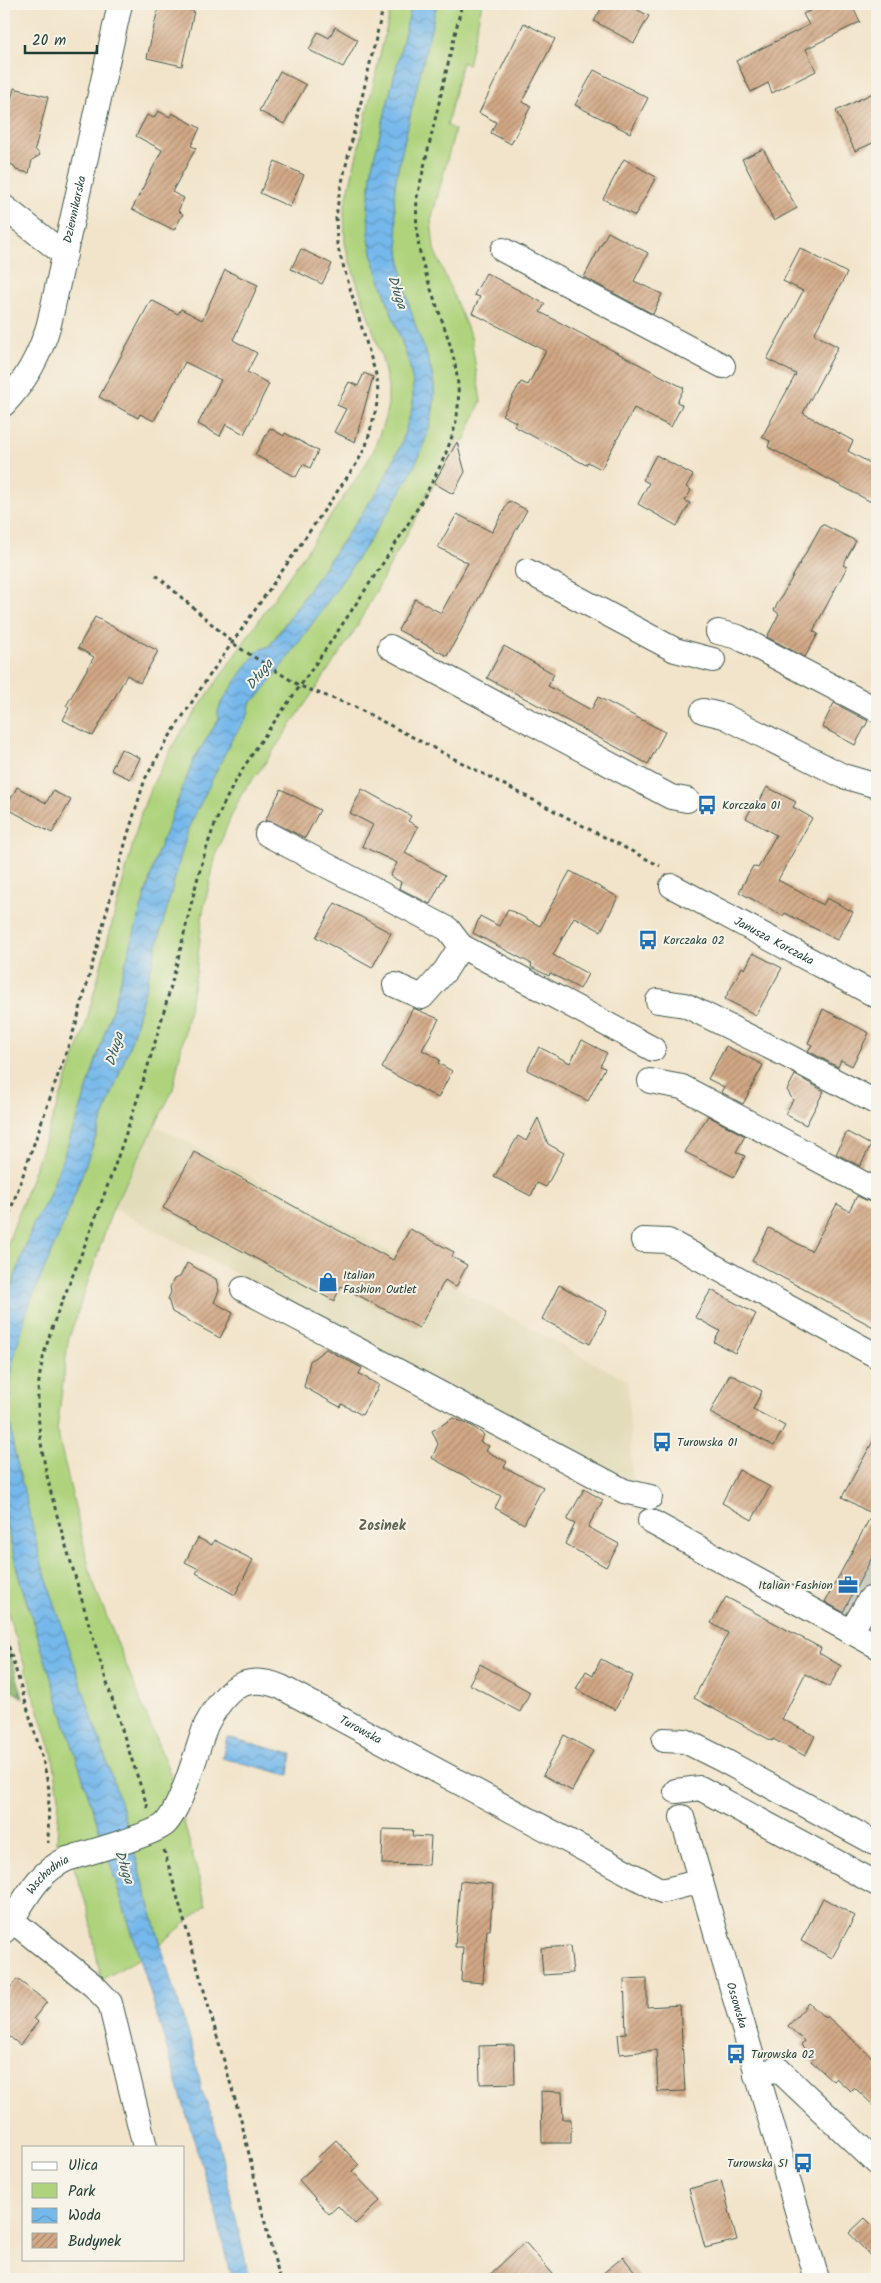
<svg xmlns="http://www.w3.org/2000/svg" width="881" height="2283" font-family="Kalam,sans-serif">
<defs>
<pattern id="forest-firs" width="22" height="20" patternUnits="userSpaceOnUse" patternTransform="scale(1.25)"><rect width="22" height="20" fill="#8ab56c"/><path d="M5 1l3.5 6h-7zM16 11l3.5 6h-7z" fill="#70945a"/></pattern>
<pattern id="water-waves" width="16" height="10" patternUnits="userSpaceOnUse" patternTransform="scale(1.25)"><rect width="16" height="10" fill="#75b8eb"/><path d="M0 5q4-4 8 0t8 0" fill="none" stroke="#5f97bf"/></pattern>
<pattern id="building-hatch" width="6" height="6" patternUnits="userSpaceOnUse" patternTransform="scale(1.25)"><rect width="6" height="6" fill="#d2a885"/><path d="M-1 1l2-2M0 6l6-6M5 7l2-2" fill="none" stroke="#aa8a6e"/></pattern>
</defs>
<rect width="100%" height="100%" fill="#f7f3e8"/>
<filter id="ink" filterUnits="userSpaceOnUse"><feTurbulence type="fractalNoise" baseFrequency=".02" numOctaves="2"/><feDisplacementMap in="SourceGraphic" scale="10" xChannelSelector="R" yChannelSelector="G"/><feConvolveMatrix kernelMatrix="1 2 1 2 8 2 1 2 1" color-interpolation-filters="sRGB"/></filter>
<filter id="wash" filterUnits="userSpaceOnUse"><feTurbulence type="fractalNoise" baseFrequency=".0096" numOctaves="4" result="noise"/><feDisplacementMap in="SourceGraphic" scale="20" xChannelSelector="R" yChannelSelector="G"/><feGaussianBlur stdDeviation="1.12" result="paint"/><feColorMatrix in="noise" values="0 0 0 0 0 0 0 0 0 0 0 0 0 0 0 0 0 1.4 0 .05"/><feComposite in="paint" operator="in"/></filter>
<g filter="url(#wash)">
<rect width="100%" height="100%" fill="#f2e4ca"/>
<!-- built -->
<polygon fill="#e2dcba" points="155,1125 628,1381 632,1481 626,1482 113,1208"/>
<!-- industrial -->
<polygon fill="#c5c5b8" points="877,1513 877,1635 823,1605 872,1514 876,1515"/>
<!-- green -->
<g fill="#aed37c" stroke="#668858">
<polygon points="392,4 412,4 372,166 368,207 369,239 375,265 409,363 413,384 413,405 401,445 381,486 269,646 259,650 221,703 218,712 219,719 194,759 157,854 113,1007 80,1111 47,1201 34,1222 4,1309 4,1254 84,1031 141,813 151,787 175,742 363,469 373,452 385,418 388,404 388,386 381,354 349,259 345,243 344,210"/>
<path d="M 437,4 L 482,4 L 468,65 L 462,62 L 447,125 L 455,130 L 431,221 L 434,249 L 471,337 L 481,401 L 464,441 L 459,439 L 352,635 L 263,766 L 242,793 L 230,819 L 217,851 L 203,912 L 196,974 L 173,1090 L 113,1208 L 68,1341 L 57,1430 L 92,1580 L 175,1786 L 164,1813 L 181,1811 L 206,1905 L 161,1944 L 120,1802 L 42,1565 L 30,1523 L 13,1446 L 10,1415 L 11,1369 L 27,1309 L 64,1223 L 131,1042 L 188,829 L 231,741 L 248,715 L 250,703 L 259,696 L 269,683 C 304,636 337,589 369,541 C 396,500 425,459 433,409 C 439,376 423,349 413,318 C 402,284 398,246 395,210 C 392,188 399,165 404,143 C 414,97 426,50 437,4 Z"/>
<polygon points="4,1515 19,1577 140,1958 101,1980 88,1910 66,1843 57,1843 59,1796 52,1752 4,1601"/>
</g>
<!-- forest -->
<polygon fill="url(#forest-firs)" stroke="#547950" points="4,1632 23,1698 4,1686"/>
<!-- water -->
<g fill="url(#water-waves)" stroke="#4a7a90">
<path d="M 412,4 L 437,4 C 426,50 414,97 404,143 C 399,165 392,188 395,210 C 398,246 402,284 413,318 C 423,349 439,376 433,409 C 425,459 396,500 369,541 C 337,589 304,636 269,683 L 259,696 L 250,703 L 248,715 L 231,741 L 188,829 L 131,1042 L 64,1223 L 27,1309 L 11,1369 L 10,1415 L 13,1446 L 42,1565 L 120,1802 L 172,1984 L 194,2051 L 202,2092 L 213,2118 L 246,2263 L 248,2279 L 231,2279 L 217,2217 L 140,1958 L 19,1577 L 4,1515 L 4,1309 L 34,1222 L 47,1201 L 80,1111 L 113,1007 L 157,854 L 194,759 L 219,719 L 218,712 L 221,703 L 248,664 L 259,650 L 270,646 L 381,486 L 401,445 L 413,405 L 413,384 L 409,363 L 375,265 L 369,239 L 368,207 L 372,166 Z"/>
<polygon points="227,1737 292,1754 289,1775 222,1758"/>
</g>
<g id="blocks">
<!-- building -->
<g fill="url(#building-hatch)">
<polygon points="159,4 194,11 182,66 147,58"/>
<polygon points="604,4 627,4 649,16 634,43 594,21"/>
<polygon points="824,4 851,4 860,22 806,49 816,71 772,93 768,83 751,92 736,61 809,25 803,14"/>
<polygon points="524,23 555,39 522,102 531,106 511,144 491,133 496,122 479,113"/>
<polygon points="335,27 358,40 343,67 309,50 318,32 329,38"/>
<polygon points="594,70 648,98 630,133 575,105"/>
<polygon points="280,71 306,85 284,124 259,111"/>
<polygon points="14,88 48,97 35,149 40,155 32,160 29,173 16,170 13,165 4,163 4,129"/>
<polygon points="877,91 877,141 855,151 836,111"/>
<polygon points="158,111 170,117 172,113 200,128 191,146 196,148 172,192 184,198 178,211 183,214 174,230 132,209 162,150 136,136 147,115 154,118"/>
<polygon points="763,149 797,208 774,221 742,159"/>
<polygon points="624,159 656,177 635,216 603,199"/>
<polygon points="275,161 304,175 290,207 260,193"/>
<polygon points="608,232 648,253 634,281 662,294 653,314 584,277"/>
<polygon points="800,248 847,273 814,334 838,347 803,413 853,441 848,451 877,467 877,505 768,447 770,441 762,437 796,374 767,359 803,291 783,281"/>
<polygon points="301,249 332,264 322,284 291,269"/>
<polygon points="225,270 258,285 233,340 257,353 247,372 269,384 244,434 226,424 220,436 198,424 221,380 185,362 154,421 140,414 138,418 99,397 151,300 178,314 181,309 202,320"/>
<polygon points="486,273 545,304 540,312 684,388 677,402 682,405 671,427 634,408 601,469 588,462 586,465 514,426 516,422 502,415 521,382 528,385 546,351 472,313 480,297 474,295"/>
<polygon points="364,373 373,377 355,442 334,432 346,409 337,405 349,382 358,386"/>
<polygon points="270,428 284,436 285,433 318,451 310,468 303,464 296,477 255,455"/>
<polygon points="457,442 465,472 453,494 434,483"/>
<polygon points="656,455 693,475 686,487 691,490 685,501 690,503 677,526 638,504 649,483 643,480"/>
<polygon points="509,501 527,510 447,656 398,630 415,599 441,613 468,563 438,547 457,514 492,532"/>
<polygon points="822,524 856,541 843,565 847,567 813,631 818,634 805,657 767,637 779,614 774,610"/>
<polygon points="95,617 158,651 140,683 127,675 93,736 63,720 69,708 66,706 94,657 78,648"/>
<polygon points="504,646 554,674 548,686 591,710 598,697 665,732 648,764 487,678"/>
<polygon points="834,703 868,721 855,745 822,727"/>
<polygon points="121,749 140,758 130,779 111,770"/>
<polygon points="17,787 46,803 53,791 71,800 52,833 6,808"/>
<polygon points="767,787 796,802 793,807 812,818 778,880 823,905 827,898 853,912 837,940 785,913 783,916 739,892 753,866 758,868 776,835 746,818 755,802 758,804"/>
<polygon points="281,789 320,810 305,838 273,822 265,821"/>
<polygon points="362,789 411,816 408,821 418,827 405,853 445,875 430,904 399,888 401,882 390,876 397,863 362,846 373,825 350,813"/>
<polygon points="570,871 618,897 601,931 574,917 553,955 588,974 580,989 550,973 549,976 531,967 532,964 473,933 480,916 499,926 508,909 540,926"/>
<polygon points="335,903 391,933 372,968 316,937"/>
<polygon points="753,953 782,968 756,1015 725,999 742,967 745,969"/>
<polygon points="413,1008 439,1019 422,1050 440,1060 438,1063 452,1071 438,1098 382,1068"/>
<polygon points="823,1009 869,1033 852,1066 841,1060 838,1067 808,1051 812,1045 808,1043"/>
<polygon points="582,1040 607,1053 600,1066 605,1068 588,1101 527,1070 539,1047 570,1063"/>
<polygon points="726,1046 763,1065 743,1104 721,1092 724,1087 708,1079"/>
<polygon points="795,1075 824,1091 806,1125 785,1114 793,1100 787,1090"/>
<polygon points="708,1116 745,1136 736,1152 745,1156 734,1177 685,1152"/>
<polygon points="538,1118 548,1144 564,1153 546,1187 537,1183 531,1196 494,1177 518,1136 526,1141"/>
<polygon points="847,1132 871,1145 860,1166 836,1154"/>
<polygon points="194,1152 393,1260 410,1229 454,1252 452,1257 467,1265 456,1287 445,1280 419,1328 341,1286 334,1301 163,1208"/>
<polygon points="857,1196 877,1205 877,1329 752,1261 769,1228 811,1251 837,1204 849,1211"/>
<polygon points="187,1263 216,1279 219,1291 214,1302 233,1313 220,1338 172,1312 168,1299 171,1292 170,1287 174,1279 180,1277"/>
<polygon points="559,1285 607,1311 590,1344 542,1319"/>
<polygon points="711,1290 756,1314 735,1353 714,1342 720,1331 695,1317"/>
<polygon points="326,1349 362,1368 359,1374 379,1385 362,1415 342,1404 340,1407 304,1387 310,1361"/>
<polygon points="730,1374 762,1391 753,1409 785,1426 774,1446 710,1413"/>
<polygon points="453,1418 472,1426 484,1435 480,1442 489,1446 486,1451 507,1462 504,1467 543,1487 524,1524 495,1508 501,1496 432,1458 438,1444 432,1431"/>
<polygon points="877,1434 877,1548 843,1612 825,1602 872,1514 842,1497"/>
<polygon points="739,1470 770,1487 752,1520 722,1503"/>
<polygon points="584,1489 603,1500 588,1527 619,1544 606,1567 565,1544 575,1524 567,1520"/>
<polygon points="198,1538 212,1545 214,1540 253,1560 235,1595 196,1573 199,1569 185,1562"/>
<polygon points="726,1597 821,1648 819,1653 841,1666 829,1687 805,1674 782,1719 815,1736 805,1756 773,1739 772,1741 694,1698 728,1633 711,1623"/>
<polygon points="601,1659 633,1676 615,1710 576,1689 586,1671 593,1675"/>
<polygon points="480,1664 530,1692 520,1712 469,1684"/>
<polygon points="564,1735 593,1751 572,1791 543,1775"/>
<polygon points="383,1829 413,1830 412,1836 431,1837 429,1865 382,1864"/>
<polygon points="460,1881 493,1884 490,1930 487,1930 483,1983 461,1981 463,1947 455,1947"/>
<polygon points="823,1898 855,1916 832,1958 801,1941"/>
<polygon points="570,1946 573,1973 543,1975 541,1948"/>
<polygon points="647,1978 647,2007 680,2005 685,2091 658,2092 656,2050 620,2054 618,2034 626,2033 624,1979"/>
<polygon points="17,1979 47,2002 34,2018 38,2022 20,2045 4,2032 4,1996"/>
<polygon points="809,2003 825,2018 827,2016 877,2062 877,2109 854,2087 850,2091 836,2078 833,2081 811,2061 814,2058 801,2045 804,2041 788,2026"/>
<polygon points="514,2045 515,2083 480,2084 479,2046"/>
<polygon points="541,2091 562,2092 563,2119 571,2119 571,2143 542,2143"/>
<polygon points="336,2140 359,2165 352,2171 380,2201 355,2224 338,2206 329,2214 299,2180 321,2160 318,2157"/>
<polygon points="721,2180 737,2240 705,2248 689,2189"/>
<polygon points="865,2218 877,2230 877,2263 849,2233"/>
<polygon points="525,2242 557,2279 485,2279"/>
<polygon points="623,2257 641,2279 596,2279"/>
</g>
</g>
</g>
<g filter="url(#ink)">
<use href="#blocks" fill-opacity="0" stroke="#3f564a" stroke-width="1"/>
<g fill="none" stroke-linecap="round" stroke-linejoin="round">
<defs>
<g id="minor">
<polyline points="4,207 65,255"/>
<polyline points="503,250 723,366"/>
<path id="s1" d="M 4,404 C 26,381 40,355 49,324 L 120,4"/>
<polyline points="527,571 675,650 713,660"/>
<polyline points="718,632 738,637 877,710"/>
<polyline points="390,647 671,797 687,800"/>
<polyline points="703,711 724,716 843,776 877,786"/>
<polyline points="267,834 448,929 461,946 653,1049"/>
<path id="s2" d="M 672,886 L 877,996"/>
<polyline points="395,985 422,997 445,971 461,946"/>
<polyline points="658,1001 685,1005 782,1053 877,1103"/>
<polyline points="650,1081 682,1087 877,1191"/>
<polyline points="643,1240 668,1241 877,1356"/>
<polyline points="243,1289 624,1491 650,1497"/>
<polyline points="650,1521 877,1646"/>
<polyline points="851,1632 870,1599 877,1603"/>
<polyline points="664,1740 685,1741 721,1759 877,1844"/>
<polyline points="676,1791 700,1788 877,1884"/>
<path id="s3" d="M 682,1817 L 817,2279"/>
<polyline points="4,1914 94,1986 110,2003 145,2147"/>
<path id="s4" d="M 4,1931 C 25,1903 33,1875 67,1859 C 86,1853 153,1835 165,1824 C 182,1807 197,1749 206,1725 C 224,1692 242,1671 281,1687 L 662,1891 L 701,1881"/>
<polyline points="756,2075 778,2069 877,2163"/>
</g>
</defs>
<!-- minor casing -->
<use href="#minor" stroke="#3f564a" stroke-width="26"/>
<!-- path -->
<g stroke="#3f564a" stroke-width="3" stroke-dasharray="4 4" stroke-linecap="butt">
<polyline points="156,575 238,647 300,686 353,706 660,866"/>
<polyline points="4,1229 76,1024 127,837 145,779 166,742 205,682 357,463 366,446 376,409 378,395 377,378 337,245 336,218 339,195 384,4"/>
<polyline points="4,1631 43,1760 49,1789 48,1843"/>
<polyline points="4,1648 11,1657"/>
<path d="M 148,1808 C 122,1731 97,1654 75,1576 C 59,1522 39,1463 38,1406 C 36,1357 59,1310 77,1265 C 95,1219 113,1173 128,1127 C 148,1069 165,1010 180,951 C 196,886 205,831 241,772 C 259,742 280,714 300,686 C 329,645 356,604 383,563 C 407,526 440,476 453,433 C 472,371 436,316 421,257 C 416,237 416,217 417,197 L 462,4"/>
<polyline points="164,1850 242,2124 269,2240 280,2279"/>
</g>
<!-- minor -->
<use href="#minor" stroke="#fff" stroke-width="24"/>
</g>
</g>
<!-- icons -->
<defs>
<symbol id="bus-bare" viewBox="-9 -9 18 18"><path d="M-5-6H5V4H4V6H2V4H-2V6H-4V4H-5ZM-3.5-4V0h7V-4ZM-3.5 1.2v1.5H-2V1.2ZM2 1.2v1.5H3.5V1.2Z" fill="#1f6fb2" stroke="#f7f3e8" stroke-width="2.5" paint-order="stroke"/></symbol>
<symbol id="shop-bare" viewBox="-9 -9 18 18"><path d="M-5-2.5h2.3a2.7 3.5 0 0 1 5.4 0H5L5.5 6h-11ZM-1.5-2.5h3a1.5 2.3 0 0 0-3 0Z" fill="#1f6fb2" stroke="#f7f3e8" stroke-width="2.5" paint-order="stroke"/></symbol>
<symbol id="office-bare" viewBox="-9 -9 18 18"><path d="M-6-3h4V-5.5h4V-3h4V5H-6ZM-1-4.5V-3h2v-1.5ZM-6 0V1H6V0Z" fill="#1f6fb2" stroke="#f7f3e8" stroke-width="2.5" paint-order="stroke"/></symbol>
</defs>
<g fill-rule="evenodd">
<use href="#bus-bare" x="693" y="791" width="28" height="28"/>
<use href="#bus-bare" x="634" y="926" width="28" height="28"/>
<use href="#shop-bare" x="314" y="1268" width="28" height="28"/>
<use href="#bus-bare" x="648" y="1428" width="28" height="28"/>
<use href="#office-bare" x="834" y="1571" width="28" height="28"/>
<use href="#bus-bare" x="722" y="2040" width="28" height="28"/>
<use href="#bus-bare" x="789" y="2149" width="28" height="28"/>
</g>
<g text-anchor="middle" stroke-width="4" stroke-linejoin="round" paint-order="stroke">
<!-- street labels -->
<g font-size="12" fill="#1f3d34" stroke="#f7f3e8">
<text dy="4" stroke="none"><textPath href="#s1" startOffset="210">Dziennikarska</textPath></text>
<text dy="4" stroke="none"><textPath href="#s2" startOffset="116">Janusza Korczaka</textPath></text>
<text dy="4" stroke="none"><textPath href="#s4" startOffset="495">Turowska</textPath></text>
<text dy="4" stroke="none"><textPath href="#s4" startOffset="72">Wschodnia</textPath></text>
<text dy="4" stroke="none"><textPath href="#s3" startOffset="196">Ossowska</textPath></text>
</g>
<!-- poi labels -->
<g font-size="12" fill="#1f3d34" stroke="#f7f3e8" text-anchor="start">
<text x="722" y="809">Korczaka 01</text>
<text x="663" y="944">Korczaka 02</text>
<text x="343" y="1279">Italian<tspan x="343" dy="14">Fashion Outlet</tspan></text>
<text x="677" y="1446">Turowska 01</text>
<text x="833" y="1589" text-anchor="end">Italian Fashion</text>
<text x="751" y="2058">Turowska 02</text>
<text x="788" y="2167" text-anchor="end">Turowska 51</text>
</g>
<!-- water labels -->
<g font-size="14" font-style="italic" fill="#345c62" stroke="#f7f3e8">
<text transform="translate(398 292) rotate(72)" y="5">Długa</text>
<text transform="translate(259 674) rotate(-51)" y="5">Długa</text>
<text transform="translate(114 1049) rotate(-74)" y="5">Długa</text>
<text transform="translate(125 1867) rotate(72)" y="5">Długa</text>
</g>
<!-- neighbourhood labels -->
<g font-size="14" font-weight="bold" fill="#5e6250" stroke="#f7f3e8">
<text x="382" y="1530">Zosinek</text>
</g>
</g>
<!-- margin -->
<rect width="881" height="2283" fill="none" stroke="#f7f3e8" stroke-width="20"/>
<!-- legend -->
<rect x="22" y="2146" width="162" height="115" fill="#f7f3e8" stroke="#a1aaa0"/>
<rect x="32" y="2162" width="25" height="8" fill="#ffffff" stroke="#a1aaa0"/>
<text x="68" y="2170" font-size="15" fill="#1f3d34">Ulica</text>
<rect x="32" y="2183" width="25" height="15" fill="#aed37c" stroke="#a1aaa0"/>
<text x="68" y="2196" font-size="15" fill="#1f3d34">Park</text>
<rect x="32" y="2208" width="25" height="15" fill="url(#water-waves)" stroke="#a1aaa0"/>
<text x="68" y="2220" font-size="15" fill="#1f3d34">Woda</text>
<rect x="32" y="2233" width="25" height="15" fill="url(#building-hatch)" stroke="#a1aaa0"/>
<text x="68" y="2246" font-size="15" fill="#1f3d34">Budynek</text>
<!-- scale -->
<path d="M25 45v8h72v-8" fill="none" stroke="#1f3d34" stroke-width="2.5"/>
<text x="32" y="45" font-size="15" fill="#1f3d34" stroke="#f7f3e8" stroke-width="4" paint-order="stroke">20 m</text>
</svg>
